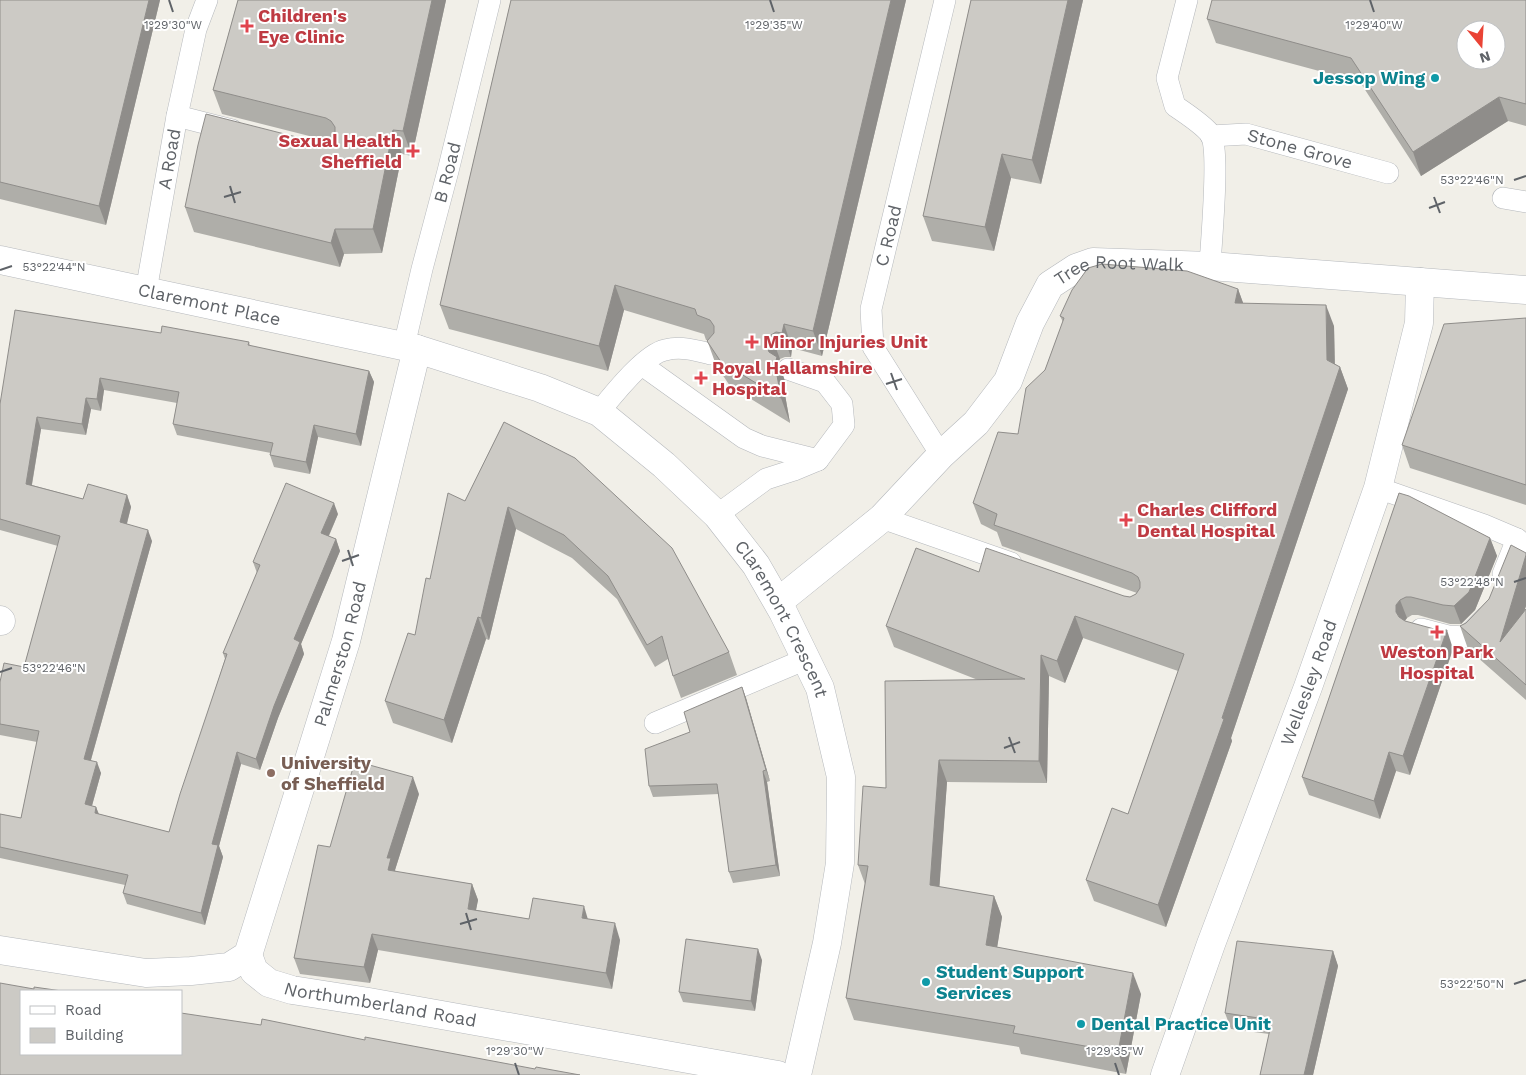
<svg xmlns="http://www.w3.org/2000/svg" width="1526" height="1075" font-family="'Work Sans',sans-serif">
<rect width="100%" height="100%" fill="#f1efe8"/>
<g fill="none" stroke-linecap="round" stroke-linejoin="round">
<defs>
<g id="service">
<path d="M 1187,0 L 1167,78 L 1175,106 C 1184,112 1205,126 1211,135 C 1220,152 1211,242 1210,266"/>
<polyline points="177,116 232,130"/>
<path id="s1" d="M 1211,136 L 1246,134 L 1388,173"/>
<polyline points="1503,198 1526,202"/>
<path id="s2" d="M 146,291 L 177,116 L 196,29 L 207,0"/>
<path id="s3" d="M 404,346 L 422,269 L 448,171 L 490,0"/>
<polyline points="642,365 744,438 762,446 818,460"/>
<path d="M 599,412 C 612,396 645,354 665,350 C 681,346 695,350 711,354"/>
<path id="s4" d="M 941,455 L 873,347 L 871,309 L 945,0"/>
<polyline points="1378,488 1484,525 1517,539 1526,546"/>
<polyline points="717,515 766,479 794,470 818,460 844,425 842,404 825,382 788,369"/>
<polyline points="882,518 1011,563"/>
<polyline points="1503,574 1517,539"/>
<polyline points="1421,629 1448,636 1466,637 1485,618"/>
<polyline points="655,723 806,659"/>
</g>
<g id="minor">
<path id="s5" d="M 0,260 L 417,349 L 540,388 L 599,412 L 664,465 L 717,515 L 756,565 L 783,612 L 820,688 L 841,777 L 840,863 L 827,943 L 797,1075"/>
<path id="s6" d="M 778,602 L 882,518 L 941,455 L 976,423 L 1008,381 L 1030,323 L 1050,285 L 1076,268 L 1093,262 L 1210,266 L 1526,290"/>
<polyline points="0,620 1,621"/>
<polyline points="0,950 146,973 191,971 229,967 248,955"/>
<path id="s7" d="M 248,955 L 346,641 L 417,349"/>
<path id="s8" d="M 248,955 L 254,971 L 269,983 L 292,990 L 369,1002 L 778,1075"/>
<path id="s9" d="M 1165,1075 L 1211,944 L 1308,687 L 1378,488 L 1419,323 L 1420,282"/>
</g>
</defs>
<!-- service casing -->
<use href="#service" stroke="#b5b8bc" stroke-width="22"/>
<!-- minor casing -->
<use href="#minor" stroke="#b5b8bc" stroke-width="29"/>
<!-- service -->
<use href="#service" stroke="#fff" stroke-width="21"/>
<!-- minor -->
<use href="#minor" stroke="#fff" stroke-width="28"/>
</g>
<!-- wall -->
<g fill="#afaea9">
<polygon points="0,0 160,0 106,225 0,199"/>
<polygon points="238,0 446,0 412,156 402,154 382,253 344,254 340,267 194,232 185,207 320,143 327,142 329,141 222,114 213,90"/>
<polygon points="511,0 906,0 822,356 792,348 791,357 785,357 780,359 778,362 785,381 784,389 790,423 730,386 716,365 707,340 706,340 704,334 624,310 608,371 449,329 440,305"/>
<polygon points="971,0 1083,0 1041,184 1011,178 994,251 932,241 923,216"/>
<polygon points="1526,0 1526,126 1508,121 1421,176 1360,82 1216,43 1207,19"/>
<polygon points="1238,289 1243,303 1334,326 1335,364 1340,367 1348,389 1231,738 1232,741 1166,927 1094,901 1086,880 1128,814 1178,671 1083,638 1065,683 1049,676 1047,783 947,782 939,887 994,896 1002,917 997,947 1141,994 1126,1074 1021,1054 1019,1047 854,1020 846,998 865,884 858,865 886,788 978,680 894,647 886,626 979,572 1124,596 1130,597 1136,594 1137,593 1002,546 997,532 981,524 973,503 1018,434 1045,370 1063,322 1060,316"/>
<polygon points="1526,318 1526,505 1410,468 1402,445"/>
<polygon points="161,333 249,342 250,346 369,371 374,382 361,446 318,437 310,474 274,467 270,455 271,453 177,435 173,424 177,403 104,390 101,411 91,409 86,435 41,429 32,485 83,499 127,495 131,507 127,524 152,541 91,760 101,773 92,806 96,807 99,814 169,832 225,659 223,653 257,573 253,562 338,514 329,536 336,539 340,551 301,644 304,654 278,718 260,770 241,764 219,846 223,857 205,925 127,904 123,893 125,885 0,858 0,814 21,818 37,742 0,735 0,682 24,667 58,546 0,530 0,404"/>
<polygon points="504,422 729,652 737,675 681,698 673,676 668,659 655,667 617,599 572,558 516,529 489,640 486,639 452,743 393,723 385,701 415,635 430,579 465,501"/>
<polygon points="1399,493 1490,538 1497,556 1475,610 1461,624 1450,624 1418,615 1412,615 1407,618 1405,621 1453,649 1410,775 1396,771 1380,819 1309,795 1302,777"/>
<polygon points="1526,553 1526,606 1524,611 1526,609 1526,700 1468,649 1460,626 1466,623 1489,599"/>
<polygon points="742,687 746,698 770,781 767,782 780,876 733,883 729,872 719,794 653,797 649,786 690,732"/>
<polygon points="419,794 395,870 395,872 472,884 478,900 476,910 529,919 588,919 620,940 612,989 378,950 370,983 300,974 294,958 330,847"/>
<polygon points="1333,951 1338,966 1313,1075 1260,1075 1269,1034 1231,1029 1225,1013"/>
<polygon points="762,960 755,1011 683,1002 679,992"/>
</g>
<!-- shaded-wall -->
<g fill="#8f8d8a">
<polygon points="149,0 160,0 106,225 99,206"/>
<polygon points="432,0 446,0 412,156 403,131"/>
<polygon points="891,0 906,0 822,356 813,331"/>
<polygon points="1068,0 1083,0 1041,184 1032,160"/>
<polygon points="1499,97 1508,121 1421,176 1413,152"/>
<polygon points="393,130 402,154 382,253 373,229"/>
<polygon points="1002,154 1011,178 994,251 985,227"/>
<polygon points="335,229 344,254 340,267 331,243"/>
<polygon points="615,285 624,310 608,371 599,346"/>
<polygon points="1238,289 1246,311 1235,303"/>
<polygon points="1326,305 1334,326 1335,381 1327,360"/>
<polygon points="784,324 792,348 791,357 782,333"/>
<polygon points="771,335 780,359 778,362 785,381 784,389 790,423 781,398 767,347 767,341"/>
<polygon points="1340,367 1348,389 1231,738 1232,741 1166,927 1158,905 1222,718"/>
<polygon points="369,371 374,382 361,446 356,434"/>
<polygon points="100,378 104,390 101,411 97,399"/>
<polygon points="86,398 91,409 86,435 82,424"/>
<polygon points="37,417 41,429 30,495 26,484"/>
<polygon points="314,425 318,437 310,474 306,462"/>
<polygon points="127,495 131,507 124,534 120,522"/>
<polygon points="334,503 338,514 325,544 321,533"/>
<polygon points="508,507 516,529 489,640 481,618"/>
<polygon points="148,530 152,541 88,770 84,759"/>
<polygon points="1490,538 1497,556 1475,610 1461,624 1454,606"/>
<polygon points="336,539 340,551 301,644 304,654 278,718 260,770 256,759 294,639"/>
<polygon points="1526,555 1526,606 1508,664 1500,642"/>
<polygon points="1400,600 1407,618 1403,623 1396,612 1396,605"/>
<polygon points="1075,616 1083,638 1065,683 1057,661"/>
<polygon points="478,617 486,639 452,743 444,720"/>
<polygon points="1447,630 1453,649 1410,775 1403,756"/>
<polygon points="1041,655 1049,676 1047,783 1039,761"/>
<polygon points="742,687 746,698 770,781 766,770"/>
<polygon points="237,752 241,764 219,846 223,857 205,925 201,913 212,844"/>
<polygon points="1389,752 1396,771 1380,819 1374,801"/>
<polygon points="939,760 947,782 938,907 930,885"/>
<polygon points="97,762 101,773 89,816 85,804"/>
<polygon points="763,771 767,782 780,876 776,865"/>
<polygon points="413,777 419,794 395,870 397,875 388,870 387,858"/>
<polygon points="96,807 100,818 95,813"/>
<polygon points="472,884 478,900 473,925 468,909"/>
<polygon points="994,896 1002,917 994,967 986,945"/>
<polygon points="584,906 589,923 582,918"/>
<polygon points="615,923 620,940 612,989 606,973"/>
<polygon points="372,934 378,950 370,983 364,967"/>
<polygon points="758,949 762,960 755,1011 751,1001"/>
<polygon points="1333,951 1338,966 1313,1075 1304,1075"/>
<polygon points="1133,973 1141,994 1126,1074 1118,1052"/>
</g>
<!-- building -->
<g fill="#cccac5" stroke="#8f8d8a" fill-rule="evenodd">
<polygon points="0,0 149,0 99,206 0,182"/>
<polygon points="238,0 432,0 403,131 393,130 373,229 335,229 331,243 185,207 198,145 206,114 320,143 327,142 332,140 335,134 335,127 331,121 326,118 213,90"/>
<polygon points="511,0 891,0 813,331 784,324 782,333 776,332 771,335 767,341 767,347 769,352 777,357 775,364 781,398 721,362 707,341 714,333 714,326 710,320 697,315 695,309 615,285 599,346 440,305"/>
<polygon points="971,0 1068,0 1032,160 1002,154 985,227 923,216"/>
<path d="M 1212,0 L 1526,0 L 1526,104 L 1499,97 L 1413,152 L 1351,58 L 1207,19 ZM 1466,30 L 1496,30 L 1496,60 L 1466,60 Z"/>
<polygon points="1102,264 1187,271 1238,289 1235,303 1326,305 1327,360 1340,367 1222,718 1224,719 1158,905 1086,880 1112,808 1128,814 1184,654 1075,616 1057,661 1041,655 1039,761 939,760 930,885 994,896 986,945 1133,973 1118,1052 1013,1033 1015,1026 846,998 868,866 858,865 863,786 886,788 885,681 1025,679 886,626 916,548 979,572 986,548 1124,596 1130,597 1136,594 1140,588 1140,582 1138,577 1132,573 994,525 997,514 973,503 998,432 1018,434 1026,388 1045,370 1064,318 1060,316 1072,290 1088,268"/>
<polygon points="15,310 161,333 162,326 249,342 248,345 369,371 356,434 314,425 306,462 270,455 273,443 173,424 179,392 100,378 97,399 86,398 82,424 37,417 26,484 83,499 88,484 127,495 120,522 148,530 84,759 97,762 85,804 96,807 95,813 169,832 180,794 227,654 223,653 260,565 253,562 286,483 334,503 321,533 336,539 294,639 300,642 274,706 256,759 237,752 212,844 218,845 201,913 123,893 128,875 0,847 0,814 21,818 39,731 0,724 0,682 4,663 24,667 60,536 0,519 0,404"/>
<polygon points="1526,318 1526,485 1402,445 1444,324"/>
<polygon points="504,422 575,458 672,548 729,652 673,676 662,636 647,645 608,576 564,535 508,507 481,618 478,617 444,720 385,701 408,633 415,635 426,578 430,579 448,493 465,501"/>
<polygon points="1399,493 1409,496 1490,538 1469,592 1454,606 1443,605 1411,597 1406,597 1400,600 1396,605 1396,612 1399,617 1405,621 1438,630 1447,630 1403,756 1389,752 1374,801 1302,777"/>
<polygon points="1511,545 1526,553 1526,555 1500,642 1526,609 1526,685 1460,626 1466,623 1489,599"/>
<polygon points="742,687 766,770 763,771 776,865 729,872 717,784 649,786 645,749 690,732 684,712"/>
<polygon points="355,761 413,777 387,858 391,858 388,870 472,884 468,909 529,919 533,898 584,906 582,918 615,923 606,973 372,934 364,967 294,958 318,845 330,847"/>
<polygon points="686,939 758,949 751,1001 679,992"/>
<polygon points="1237,941 1333,951 1304,1075 1260,1075 1272,1020 1225,1013"/>
<polygon points="0,983 34,989 34,987 62,991 21,991 21,1054 181,1054 181,1013 261,1025 262,1019 365,1040 365,1037 535,1069 536,1067 580,1075 0,1075"/>
</g>
<!-- ticks -->
<path fill="none" stroke="#5f6368" stroke-width="2" d="M 169,0 L 173,12M 770,0 L 774,12M 1370,0 L 1374,12M 1514,180 L 1526,176M 230,186 L 235,203M 224,197 L 241,192M 1434,197 L 1440,213M 1429,208 L 1445,202M 0,270 L 12,266M 891,373 L 897,390M 886,384 L 902,379M 348,550 L 353,566M 342,561 L 359,555M 1514,582 L 1526,578M 0,672 L 12,668M 1009,737 L 1015,753M 1004,748 L 1020,742M 466,913 L 471,930M 460,924 L 477,919M 1514,984 L 1526,980M 515,1063 L 519,1075M 1115,1063 L 1119,1075"/>
<!-- markers -->
<g fill="#e0444e" stroke="#fff" stroke-width="2">
<path d="M244.5 18.5h5v5h5v5h-5v5h-5v-5h-5v-5h5z"/>
<path d="M410.5 143.5h5v5h5v5h-5v5h-5v-5h-5v-5h5z"/>
<path d="M749.5 334.5h5v5h5v5h-5v5h-5v-5h-5v-5h5z"/>
<path d="M698.5 370.5h5v5h5v5h-5v5h-5v-5h-5v-5h5z"/>
<path d="M1123.5 512.5h5v5h5v5h-5v5h-5v-5h-5v-5h5z"/>
<path d="M1434.5 624.5h5v5h5v5h-5v5h-5v-5h-5v-5h5z"/>
</g>
<g fill="#0f9aa8" stroke="#fff" stroke-width="2">
<circle cx="1435" cy="78" r="5"/>
<circle cx="926" cy="982" r="5"/>
<circle cx="1081" cy="1024" r="5"/>
</g>
<circle fill="#8d6e63" stroke="#fff" stroke-width="2" cx="271" cy="773" r="5"/>
<g text-anchor="middle" stroke-width="4" stroke-linejoin="round" paint-order="stroke">
<!-- health labels -->
<g font-size="18" font-weight="bold" fill="#be3a42" stroke="#fff" text-anchor="start">
<text x="258" y="22">Children's<tspan x="258" dy="21">Eye Clinic</tspan></text>
<text x="402" y="147" text-anchor="end">Sexual Health<tspan x="402" dy="21">Sheffield</tspan></text>
<text x="763" y="348">Minor Injuries Unit</text>
<text x="712" y="374">Royal Hallamshire<tspan x="712" dy="21">Hospital</tspan></text>
<text x="1137" y="516">Charles Clifford<tspan x="1137" dy="21">Dental Hospital</tspan></text>
<text x="1437" y="658" text-anchor="middle">Weston Park<tspan x="1437" dy="21">Hospital</tspan></text>
</g>
<!-- culture labels -->
<g font-size="18" font-weight="bold" fill="#0d838f" stroke="#fff" text-anchor="start">
<text x="1425" y="84" text-anchor="end">Jessop Wing</text>
<text x="936" y="978">Student Support<tspan x="936" dy="21">Services</tspan></text>
<text x="1091" y="1030">Dental Practice Unit</text>
</g>
<!-- street labels -->
<g font-size="18" fill="#5f6368" stroke="#fff">
<text dy="6" stroke="none"><textPath href="#s1" startOffset="91">Stone Grove</textPath></text>
<text dy="6" stroke="none"><textPath href="#s2" startOffset="134">A Road</textPath></text>
<text dy="6" stroke="none"><textPath href="#s3" startOffset="179">B Road</textPath></text>
<text dy="6" stroke="none"><textPath href="#s4" startOffset="241">C Road</textPath></text>
<text dy="6" stroke="none"><textPath href="#s6" startOffset="499">Tree Root Walk</textPath></text>
<text dy="6" stroke="none"><textPath href="#s5" startOffset="214">Claremont Place</textPath></text>
<text dy="6" stroke="none"><textPath href="#s5" startOffset="899">Claremont Crescent</textPath></text>
<text dy="6" stroke="none"><textPath href="#s7" startOffset="315">Palmerston Road</textPath></text>
<text dy="6" stroke="none"><textPath href="#s9" startOffset="418">Wellesley Road</textPath></text>
<text dy="6" stroke="none"><textPath href="#s8" startOffset="150">Northumberland Road</textPath></text>
</g>
<!-- education labels -->
<g font-size="18" font-weight="bold" fill="#785e54" stroke="#fff" text-anchor="start">
<text x="281" y="769">University<tspan x="281" dy="21">of Sheffield</tspan></text>
</g>
</g>
<g font-size="12" text-anchor="middle" fill="#5f6368" stroke="#fff" stroke-width="4" stroke-linejoin="round" paint-order="stroke">
<text x="173" y="29">1°29'30"W</text>
<text x="774" y="29">1°29'35"W</text>
<text x="1374" y="29">1°29'40"W</text>
<text x="1472" y="184">53°22'46"N</text>
<text x="54" y="271">53°22'44"N</text>
<text x="1472" y="586">53°22'48"N</text>
<text x="54" y="672">53°22'46"N</text>
<text x="1472" y="988">53°22'50"N</text>
<text x="515" y="1055">1°29'30"W</text>
<text x="1115" y="1055">1°29'35"W</text>
</g>
<!-- legend -->
<rect x="20" y="990" width="162" height="65" fill="#ffffff" stroke="#bfc1c3"/>
<rect x="30" y="1006" width="25" height="8" fill="#ffffff" stroke="#bfc1c3"/>
<text x="65" y="1015" font-size="15" fill="#5f6368">Road</text>
<rect x="30" y="1028" width="25" height="15" fill="#cccac5" stroke="#bfc1c3"/>
<text x="65" y="1040" font-size="15" fill="#5f6368">Building</text>
<!-- north arrow -->
<g transform="translate(1481 45) rotate(162)"><circle r="24" fill="#ffffff" stroke="#bfc1c3"/>
<path d="M0-4L9 19L0 12L-9 19Z" fill="#ea4335"/>
<text y="-8" font-size="14" font-weight="bold" text-anchor="middle" fill="#5f6368">N</text>
</g>
</svg>
